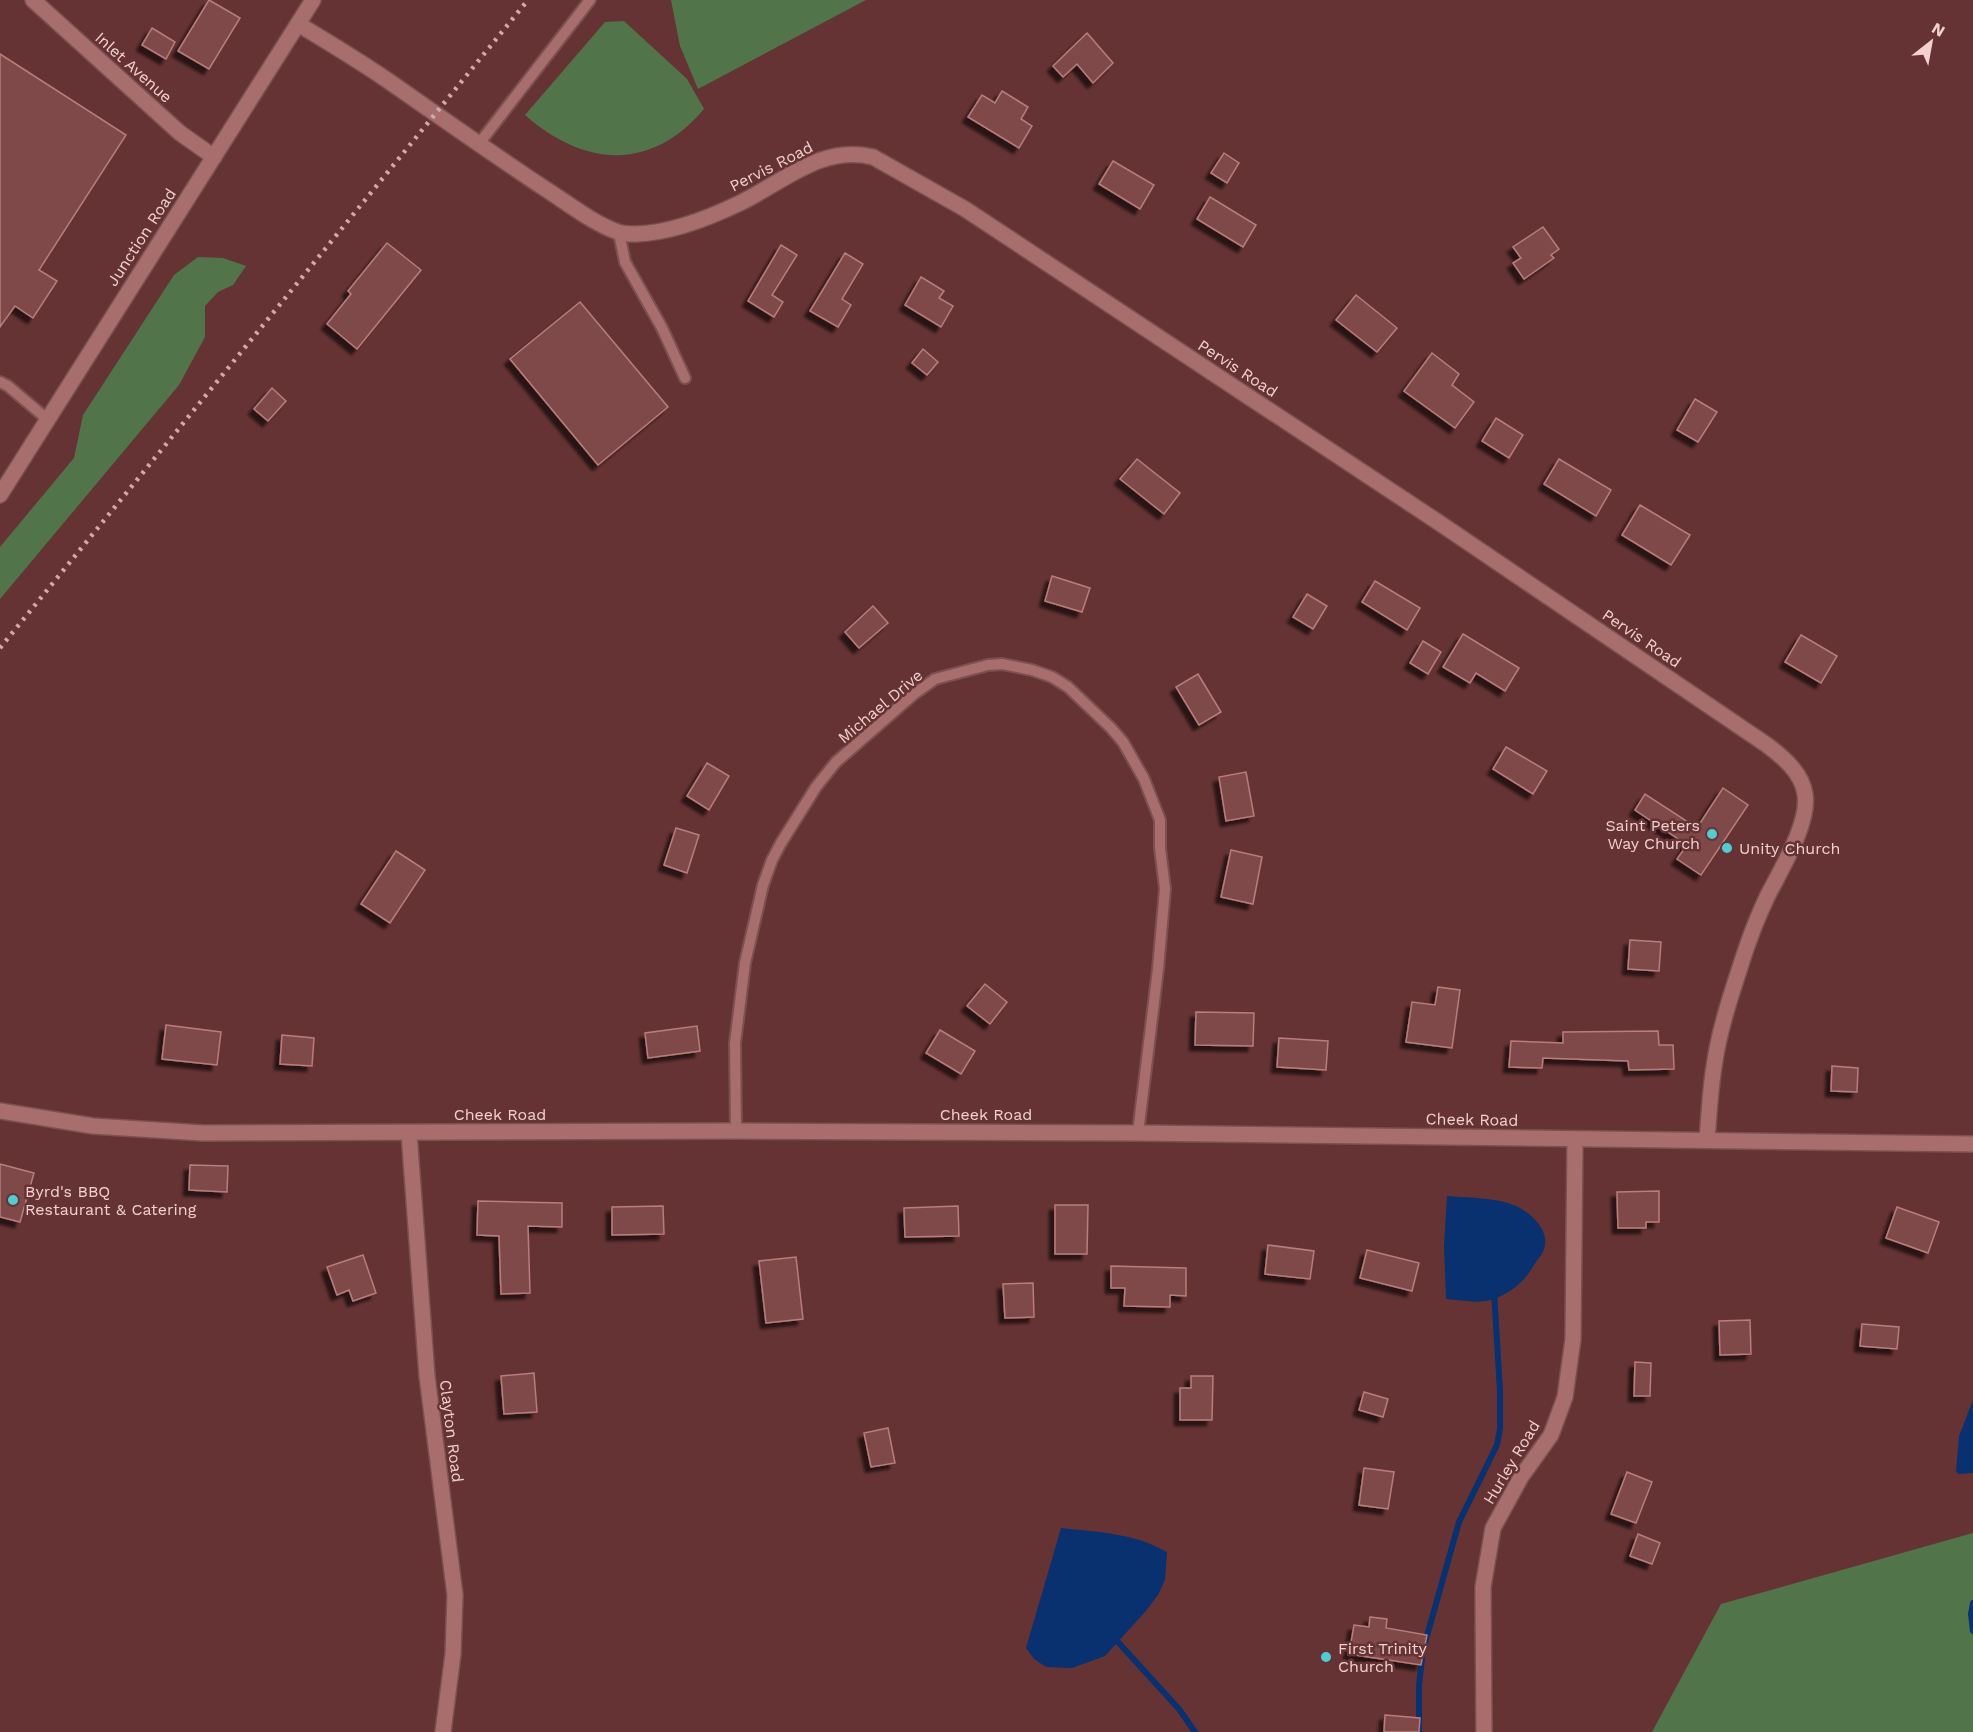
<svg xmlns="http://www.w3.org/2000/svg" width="1973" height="1732" font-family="'Work Sans',sans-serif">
<defs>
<filter id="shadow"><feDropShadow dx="-5.5" dy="5.5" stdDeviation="1.5" flood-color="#0009"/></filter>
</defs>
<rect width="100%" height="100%" fill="#663334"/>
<!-- green -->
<g fill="#52744a">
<polygon points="671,0 866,0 698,89 680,46"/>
<path d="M 624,21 L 687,79 L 704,109 C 651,172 584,167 525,115 L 605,22 Z"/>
<polygon points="198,257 223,258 246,266 233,285 218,292 205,306 205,337 179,385 0,599 0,547 74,458 83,415 174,275"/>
<polygon points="1973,1533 1973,1732 1652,1732 1721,1604"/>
</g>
<!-- water -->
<g fill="#09306f">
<path d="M 1447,1196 C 1470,1198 1500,1197 1520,1208 C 1534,1216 1550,1232 1544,1249 C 1542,1255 1537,1260 1534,1265 C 1525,1281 1513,1291 1497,1298 C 1481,1305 1462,1300 1446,1299 L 1444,1246 Z"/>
<polygon points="1973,1400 1973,1473 1959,1474 1956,1472 1959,1436"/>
<path d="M 1061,1528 C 1097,1532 1134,1533 1167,1552 L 1165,1580 L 1158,1595 L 1145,1612 L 1105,1656 L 1072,1668 L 1046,1667 L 1034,1659 L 1026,1648 Z"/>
</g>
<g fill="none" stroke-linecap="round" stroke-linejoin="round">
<!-- stream -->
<g stroke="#09306f" stroke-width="6">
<polyline points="1973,1603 1971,1614 1973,1631"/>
<polyline points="1115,1636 1117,1641 1179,1709 1195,1732"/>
<polyline points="1419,1732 1419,1685 1423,1650 1459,1522 1497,1445 1500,1429 1500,1391 1494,1291"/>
</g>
</g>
<!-- building -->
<g fill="#7f4949" stroke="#b87d7c" stroke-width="1.5" filter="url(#shadow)">
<polygon points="209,0 240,18 209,69 178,51"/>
<polygon points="152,28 175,42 166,59 142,45"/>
<polygon points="1087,33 1113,63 1093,83 1077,64 1063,77 1053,66"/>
<polygon points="0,54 126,135 39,270 57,281 33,318 15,306 0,327"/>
<polygon points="1002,91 1028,107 1021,119 1032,126 1019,148 968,117 982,95 995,103"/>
<polygon points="1224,153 1239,163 1227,183 1211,173"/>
<polygon points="1113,161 1154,185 1140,209 1099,184"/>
<polygon points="1210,197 1256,225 1243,247 1197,219"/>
<polygon points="1543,227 1559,249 1551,255 1554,258 1524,279 1513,263 1521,258 1513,247"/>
<polygon points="387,243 421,270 357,349 327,324 351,294 348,291"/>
<polygon points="781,245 797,255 772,295 783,302 774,317 748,301"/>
<polygon points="845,253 863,264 842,299 851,305 838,327 810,311"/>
<polygon points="921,277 944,291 939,298 953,306 941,327 905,305"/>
<polygon points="1356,295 1397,328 1377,352 1336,320"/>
<polygon points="580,302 668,407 598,465 510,359"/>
<polygon points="923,349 938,362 927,375 912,363"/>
<polygon points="1432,353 1459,374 1452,385 1474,402 1455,428 1404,391"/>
<polygon points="272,388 286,401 268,421 254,409"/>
<polygon points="1695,399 1717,412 1698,442 1677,430"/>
<polygon points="1496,418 1523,435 1509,458 1482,441"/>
<polygon points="1137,459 1180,493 1164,514 1120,479"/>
<polygon points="1559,459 1611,490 1596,516 1544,484"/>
<polygon points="1640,505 1690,535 1671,565 1622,535"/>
<polygon points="1052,576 1090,588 1082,612 1045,601"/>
<polygon points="1375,581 1420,608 1407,630 1362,602"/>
<polygon points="1307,594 1327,606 1313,629 1293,617"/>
<polygon points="873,606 888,623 859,648 845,632"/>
<polygon points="1463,634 1519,668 1505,691 1476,673 1470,683 1443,667"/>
<polygon points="1801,635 1837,656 1821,683 1785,662"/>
<polygon points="1423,641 1441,652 1428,674 1410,663"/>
<polygon points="1198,674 1221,712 1199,725 1176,687"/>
<polygon points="1506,747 1547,771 1533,794 1493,769"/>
<polygon points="707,763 729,776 709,810 687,796"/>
<polygon points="1246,772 1254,816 1226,821 1219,777"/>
<polygon points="1723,788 1748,805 1701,875 1677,859 1687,845 1635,810 1645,794 1697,828"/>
<polygon points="676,828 699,835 687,873 664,865"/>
<polygon points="1231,850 1262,857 1253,904 1221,897"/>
<polygon points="396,851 425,870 390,923 361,904"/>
<polygon points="1630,940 1661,942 1659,971 1628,969"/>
<polygon points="985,984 1007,1002 990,1024 967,1006"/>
<polygon points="1438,987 1460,990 1452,1048 1406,1042 1412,1002 1435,1005"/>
<polygon points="1196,1012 1254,1013 1253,1046 1195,1045"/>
<polygon points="166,1025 221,1032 217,1065 162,1059"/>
<polygon points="697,1026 700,1051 648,1058 645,1033"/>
<polygon points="940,1030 975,1051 961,1074 926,1053"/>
<polygon points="1658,1031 1659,1045 1673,1045 1674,1069 1629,1070 1628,1061 1543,1058 1542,1068 1509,1067 1511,1041 1563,1043 1563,1032"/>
<polygon points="282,1035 314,1038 312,1066 280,1064"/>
<polygon points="1279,1038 1328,1041 1326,1070 1277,1067"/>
<polygon points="1832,1066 1858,1068 1857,1092 1831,1091"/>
<polygon points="0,1164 34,1173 20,1222 0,1217"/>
<polygon points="190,1165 228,1166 227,1192 189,1190"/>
<polygon points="1659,1191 1659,1222 1646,1222 1646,1228 1618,1228 1617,1192"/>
<polygon points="478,1201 562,1203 562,1227 528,1226 530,1293 501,1294 499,1236 477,1235"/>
<polygon points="1055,1205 1088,1205 1087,1254 1055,1254"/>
<polygon points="663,1206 664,1234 612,1235 612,1207"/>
<polygon points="958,1206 959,1236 905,1237 904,1208"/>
<polygon points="1897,1207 1939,1222 1928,1253 1886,1238"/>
<polygon points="1268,1245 1314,1251 1310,1279 1265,1274"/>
<polygon points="1367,1250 1419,1263 1412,1291 1360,1278"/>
<polygon points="363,1255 376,1293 353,1301 349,1290 337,1295 327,1267"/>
<polygon points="796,1257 803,1319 766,1323 759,1261"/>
<polygon points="1111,1266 1186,1268 1186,1296 1170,1295 1170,1307 1124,1306 1125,1288 1111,1288"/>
<polygon points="1033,1283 1034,1317 1005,1318 1003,1284"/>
<polygon points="1750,1320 1751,1354 1720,1355 1719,1321"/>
<polygon points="1862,1324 1899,1327 1897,1349 1860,1346"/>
<polygon points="1635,1362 1651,1363 1650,1396 1634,1396"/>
<polygon points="534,1373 537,1412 504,1414 501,1376"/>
<polygon points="1191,1376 1213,1376 1212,1420 1180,1420 1180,1388 1191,1388"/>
<polygon points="1364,1392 1388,1399 1383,1417 1359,1410"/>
<polygon points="888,1428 895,1463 871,1467 864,1433"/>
<polygon points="1364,1468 1394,1472 1388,1509 1359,1505"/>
<polygon points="1627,1472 1652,1482 1636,1523 1611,1514"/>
<polygon points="1638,1534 1660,1543 1652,1564 1630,1556"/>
<polygon points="1370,1617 1387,1619 1386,1628 1427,1635 1421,1665 1349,1654 1354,1625 1369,1627"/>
<polygon points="1385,1715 1420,1718 1419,1732 1384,1732"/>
</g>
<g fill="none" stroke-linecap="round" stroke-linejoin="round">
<defs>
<g id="lane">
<polyline points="478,145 590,0"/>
<polyline points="619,233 625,262 662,328 685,378"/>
<polyline points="0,382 8,386 47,419"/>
<polyline points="736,1131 735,1043 745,963 763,885 772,860 781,843 816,787 836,762 914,694 935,679 988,665 1002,664 1032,670 1052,677 1068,687 1111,728 1123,742 1144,779 1160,820 1160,848 1165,889 1158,969 1138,1133"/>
</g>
<g id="street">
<polyline points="33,0 180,133 214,157"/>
<path d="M 298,24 C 328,42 358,60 387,80 C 439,116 491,153 544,188 C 566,202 594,224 618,232 C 623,234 631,234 636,234 C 670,233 711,217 740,203 C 783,182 823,144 873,157 L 965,209 L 1438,522 L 1767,745 C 1783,757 1802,773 1805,794 C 1810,823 1780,871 1767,897 C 1759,914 1751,934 1745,952 C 1733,989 1719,1029 1714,1067 C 1710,1091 1709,1116 1707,1140"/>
<polyline points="0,495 313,0"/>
<polyline points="1484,1732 1483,1587 1493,1528 1521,1477 1551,1435 1565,1397 1573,1339 1575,1139"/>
</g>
<g id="secondary">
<polyline points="0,1111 93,1126 203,1133 736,1131 1138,1133 1973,1144"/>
<polyline points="409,1133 427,1376 455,1595 453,1654 443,1732"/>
</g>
</defs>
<!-- lane casing -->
<use href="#lane" stroke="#7c5051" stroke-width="14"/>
<!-- street casing -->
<use href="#street" stroke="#7c5051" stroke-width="18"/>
<!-- secondary casing -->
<use href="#secondary" stroke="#7c5051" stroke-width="18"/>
<!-- lane -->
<use href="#lane" stroke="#a86e6d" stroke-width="10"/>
<!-- street -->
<use href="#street" stroke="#a86e6d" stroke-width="15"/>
<!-- secondary -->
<use href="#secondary" stroke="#a86e6d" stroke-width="15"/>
<!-- rail -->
<polyline stroke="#d1abab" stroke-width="4.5" stroke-dasharray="3 6" stroke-linecap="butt" points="0,648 528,0"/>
</g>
<!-- markers -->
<g fill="#51ccd2" stroke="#663334" stroke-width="2">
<circle cx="1712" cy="834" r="6"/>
<circle cx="1727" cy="848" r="6"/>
<circle cx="13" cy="1200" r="6"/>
<circle cx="1326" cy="1657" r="6"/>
</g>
<g text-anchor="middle" stroke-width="5" stroke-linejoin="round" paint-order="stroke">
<!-- street labels -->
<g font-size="16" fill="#f2d1d0" stroke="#663334">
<text transform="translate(134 67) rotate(42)" y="6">Inlet Avenue</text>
<text transform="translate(771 166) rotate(-27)" y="6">Pervis Road</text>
<text transform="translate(141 237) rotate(-57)" y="6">Junction Road</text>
<text transform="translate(1238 368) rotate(33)" y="6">Pervis Road</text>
<text transform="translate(1642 638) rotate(34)" y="6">Pervis Road</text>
<text transform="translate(880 706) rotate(-40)" y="6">Michael Drive</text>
<text x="500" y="1120">Cheek Road</text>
<text x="986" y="1120">Cheek Road</text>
<text transform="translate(1472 1119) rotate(1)" y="6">Cheek Road</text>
<text transform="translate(452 1431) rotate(83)" y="6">Clayton Road</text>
<text transform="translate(1511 1462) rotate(-59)" y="6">Hurley Road</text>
</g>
<!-- poi labels -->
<g font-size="16" fill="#f2d1d0" stroke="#663334" text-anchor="start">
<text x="1700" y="831" text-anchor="end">Saint Peters<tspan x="1700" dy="18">Way Church</tspan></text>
<text x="1739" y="854">Unity Church</text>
<text x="25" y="1197">Byrd's BBQ<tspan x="25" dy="18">Restaurant &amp; Catering</tspan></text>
<text x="1338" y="1654">First Trinity<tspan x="1338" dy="18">Church</tspan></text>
</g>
</g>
<!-- north arrow -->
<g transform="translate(1931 42) rotate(31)" stroke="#663334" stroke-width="4.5" paint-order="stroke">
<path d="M0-4.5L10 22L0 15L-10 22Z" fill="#f2d1d0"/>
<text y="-9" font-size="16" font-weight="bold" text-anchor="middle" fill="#f2d1d0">N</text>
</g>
</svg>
